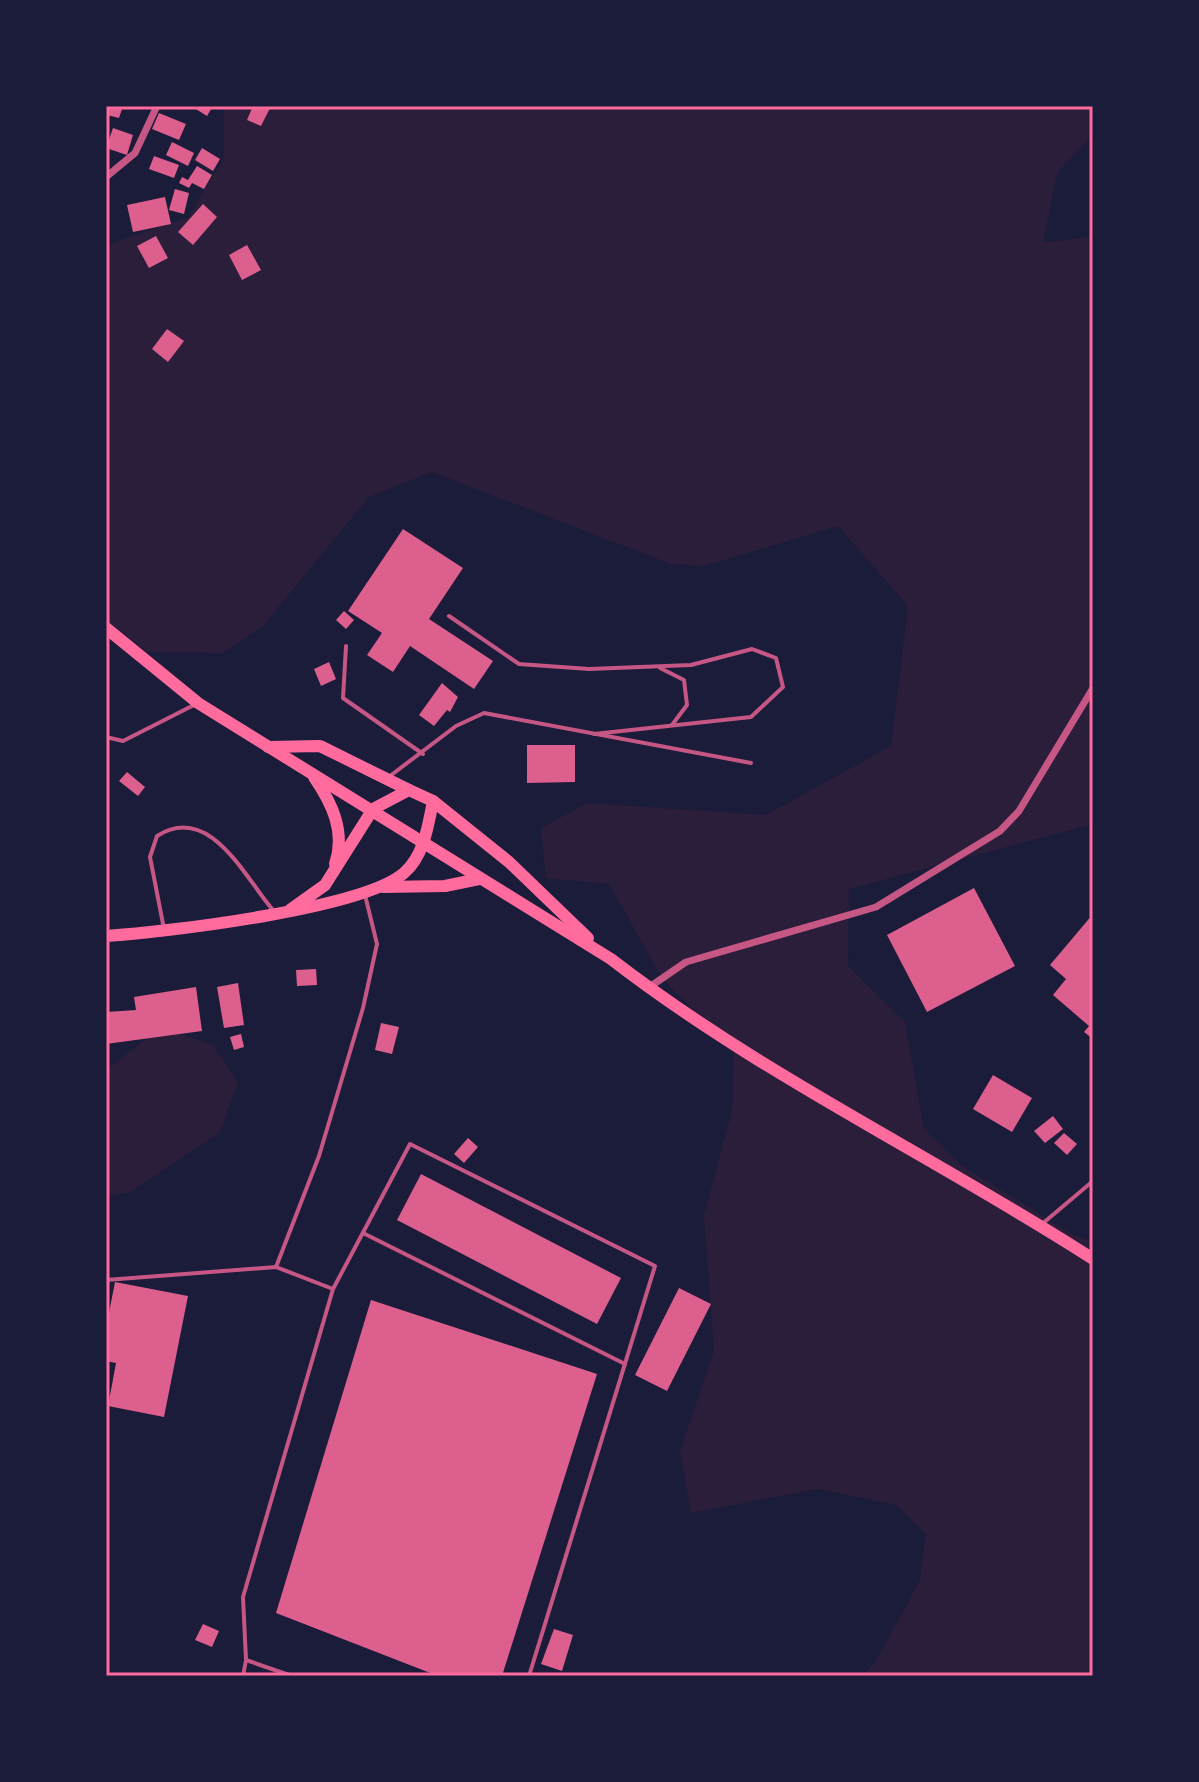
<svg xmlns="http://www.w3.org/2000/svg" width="1199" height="1782" font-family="'Playfair Display',serif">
<rect width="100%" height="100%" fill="#1b1b3a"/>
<!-- green -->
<g fill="#2a1e3b">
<polygon points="224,106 1093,106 1093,135 1057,173 1043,243 1093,236 1093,824 849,889 848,966 905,1022 924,1129 961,1165 1072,1234 1093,1242 1093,1676 862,1676 876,1661 920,1580 926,1534 896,1505 817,1489 691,1513 680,1451 714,1351 704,1216 732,1110 734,1052 662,978 609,884 546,878 541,828 587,803 766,815 891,746 908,606 838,526 704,566 671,564 432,472 369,497 262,627 222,653 147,652 106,620 106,245 188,217 224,158"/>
<polygon points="160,1028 212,1044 238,1082 220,1132 130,1192 106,1197 106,1070"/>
</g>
<!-- building -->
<g fill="#dd5f8e">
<polygon points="110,106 123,106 119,118 107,115"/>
<polygon points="191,106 213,106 207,116"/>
<polygon points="253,106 271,106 261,126 247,120"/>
<polygon points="159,113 186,124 179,140 152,129"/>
<polygon points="113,128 133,135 127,155 106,148"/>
<polygon points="172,142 194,153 188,166 166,155"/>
<polygon points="202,148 220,159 213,171 195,160"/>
<polygon points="154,156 179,165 174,178 149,169"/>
<polygon points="197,166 212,175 204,189 192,183 189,188 179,183 182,177 188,180"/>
<polygon points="175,189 189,193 184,214 169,210"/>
<polygon points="165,197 171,224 133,232 127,205"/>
<polygon points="203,204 217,217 193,245 178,232"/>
<polygon points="156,236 168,258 149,268 137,246"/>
<polygon points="247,245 261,270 242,280 229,255"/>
<polygon points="167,329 184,341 168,362 152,349"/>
<polygon points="403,529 463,568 429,619 493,661 474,689 410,646 393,672 367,655 382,633 348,611"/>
<polygon points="344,611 354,620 346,629 336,620"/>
<polygon points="329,662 336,679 321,686 314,669"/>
<polygon points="442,683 458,697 450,712 447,710 434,726 419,715"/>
<polygon points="527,745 575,745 575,782 527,783"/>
<polygon points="127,772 145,787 138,796 119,781"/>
<polygon points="974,888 1015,966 927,1012 887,935"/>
<polygon points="1093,914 1093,1039 1084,1032 1089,1026 1053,995 1066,979 1050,965"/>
<polygon points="316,969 317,985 297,986 296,970"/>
<polygon points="238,983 244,1025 224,1028 217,987"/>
<polygon points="196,987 202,1031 106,1044 106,1012 136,1010 134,997"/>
<polygon points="381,1023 399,1027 392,1054 375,1050"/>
<polygon points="241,1034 244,1047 234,1050 230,1037"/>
<polygon points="993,1075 1032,1098 1012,1132 973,1109"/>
<polygon points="1053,1116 1063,1129 1045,1143 1034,1131"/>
<polygon points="1064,1133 1077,1144 1067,1155 1054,1143"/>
<polygon points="468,1138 478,1147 464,1163 454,1154"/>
<polygon points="421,1174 621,1278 597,1324 397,1220"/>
<polygon points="115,1282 188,1296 164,1417 108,1406 116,1363 106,1361 106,1328"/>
<polygon points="679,1288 711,1304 667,1391 635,1375"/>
<polygon points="371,1300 597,1374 502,1676 438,1676 276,1613"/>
<polygon points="203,1624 219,1631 212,1647 195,1640"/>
<polygon points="554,1629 573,1635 562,1671 541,1664"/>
</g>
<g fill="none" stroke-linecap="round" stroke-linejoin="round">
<!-- service -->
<g stroke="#c65784" stroke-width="4">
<polyline points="449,616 519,664 589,669 691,665 752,649 776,658 783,687 751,717 594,734"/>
<polyline points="346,646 343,698 423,754"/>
<polyline points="660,668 684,680 687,705 672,725"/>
<polyline points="106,737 123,741 196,704"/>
<polyline points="390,776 456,726 484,713 751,763"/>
<path d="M 164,929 L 150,857 L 157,836 C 210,802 245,878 273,910"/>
<polyline points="1042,1224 1093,1181"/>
<polyline points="363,1233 625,1364"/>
<polyline points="276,1267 319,1156 363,1008 377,944 365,895"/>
<polyline points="106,1280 276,1267 333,1289"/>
<polyline points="246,1660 292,1676"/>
<polyline points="243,1676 246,1660 243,1597 333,1289 410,1144 655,1266 529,1676"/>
</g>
<!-- minor -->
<g stroke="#c65784" stroke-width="7">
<polyline points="106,177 135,153 157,106"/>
<polyline points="648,988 686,962 876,907 1000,831 1019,811 1093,688"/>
</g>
<!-- primary -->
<g stroke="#ff6b9d" stroke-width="12">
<path d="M 106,628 L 198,703 L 611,959 C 761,1075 935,1157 1093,1259"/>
<polyline points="268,747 320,746 409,790"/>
<path d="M 314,777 C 332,803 346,832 335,864"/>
<polyline points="433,801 509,862 588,938"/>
<polyline points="383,887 445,886 479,879"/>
<path d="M 106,936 C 166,932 362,909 404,873 C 424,856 428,826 433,801 L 409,790 L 373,809 L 325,885 L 290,910"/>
</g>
</g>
<!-- border -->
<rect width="1199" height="1782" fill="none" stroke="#1b1b3a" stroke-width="216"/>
<rect x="108" y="108" width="983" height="1566" fill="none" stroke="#ff6b9d" stroke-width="3"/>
</svg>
